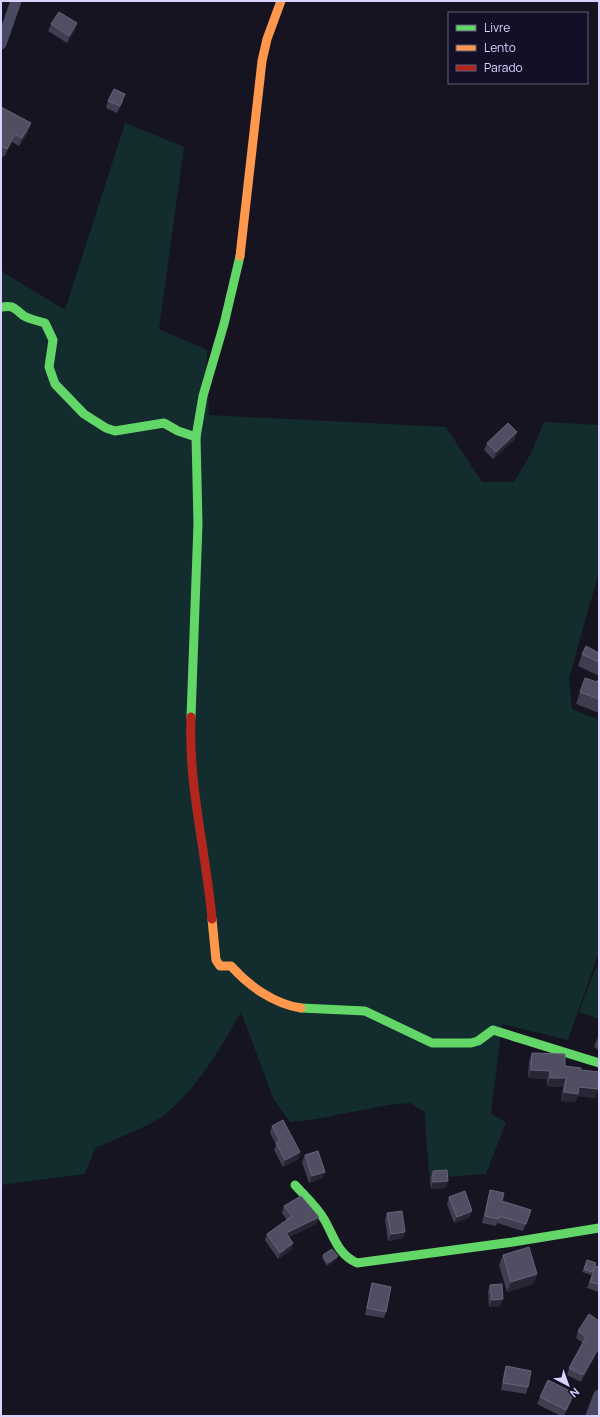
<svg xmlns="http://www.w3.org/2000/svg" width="600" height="1417" font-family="Manrope,sans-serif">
<rect width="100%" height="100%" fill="#161421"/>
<!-- green -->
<g fill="#132c2d">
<path d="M 125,123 L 184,147 L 159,329 L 207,350 L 209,415 L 446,427 L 482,482 L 514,482 L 531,453 L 544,422 L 599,425 L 599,572 L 569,678 L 572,709 L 599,720 L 599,952 L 568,1040 L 502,1024 L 491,1114 L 506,1122 L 486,1174 L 430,1178 L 426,1138 L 425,1112 L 410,1103 L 389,1105 L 310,1120 L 290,1122 L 274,1100 L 241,1012 C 220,1049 198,1088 164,1115 C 147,1128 115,1139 95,1148 L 85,1174 L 1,1185 L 1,271 L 65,310 Z"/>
<polygon points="596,967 599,968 599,1019 579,1012"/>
</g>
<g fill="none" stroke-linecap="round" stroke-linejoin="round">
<!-- street -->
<g stroke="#4a4962" stroke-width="11">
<polyline points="1,44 16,1"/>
<polyline points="591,1416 599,1395"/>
</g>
<!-- fast -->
<g stroke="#63d668" stroke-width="9">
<path d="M 1,307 C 15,305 13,308 24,316 C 29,319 38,321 45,323 L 53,340 L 49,367 L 55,384 L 84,414 L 106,428 L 115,431 L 164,423 L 178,431 L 196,437"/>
<polyline points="191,717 198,524 196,437 203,396 224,324 240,256"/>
<polyline points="301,1008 365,1011 432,1043 471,1043 478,1041 493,1030 599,1063"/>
<path d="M 295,1185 C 305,1196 316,1206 324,1219 C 334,1236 337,1254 357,1263 L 513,1242 L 599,1228"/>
</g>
<!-- slow -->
<g stroke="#ff974d" stroke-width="9">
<polyline points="240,256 262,61 267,39 281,1"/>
<path d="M 212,919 L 216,960 L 220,966 L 231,966 C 249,986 274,1004 301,1008"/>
</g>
<!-- jam -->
<path stroke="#b3261e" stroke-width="9" d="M 191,717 C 188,785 206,851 212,919"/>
</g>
<!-- wall -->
<g fill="#403d50">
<polygon points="51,24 75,30 67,43 48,31"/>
<polygon points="108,101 123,101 117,113 106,108"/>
<polygon points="1,107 28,132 19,146 12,142 4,157 1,156"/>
<polygon points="515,439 493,459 484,450 487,443"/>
<polygon points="599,653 599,676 578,666 582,654"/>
<polygon points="599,678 599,713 576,704 580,692 597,682"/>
<polygon points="599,1034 599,1050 594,1047"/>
<polygon points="532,1053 565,1066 581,1070 598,1089 595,1098 578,1096 575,1102 561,1101 563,1087 547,1086 547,1079 528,1078 529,1061"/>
<polygon points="272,1126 300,1152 298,1159 283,1167 274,1150 276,1144 270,1133"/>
<polygon points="305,1155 325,1172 322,1178 309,1183 302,1162"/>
<polygon points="433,1171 448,1181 445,1188 431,1189 430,1178"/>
<polygon points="490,1190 502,1201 531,1210 523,1231 497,1223 496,1226 482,1223 488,1197"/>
<polygon points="449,1197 470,1217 454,1223 447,1204"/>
<polygon points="284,1206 319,1217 316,1224 289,1237 293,1243 291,1250 278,1259 265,1240 267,1234 287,1220 282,1213"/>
<polygon points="387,1213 405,1232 403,1238 388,1241 385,1220"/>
<polygon points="323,1255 338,1256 336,1260 327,1266 322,1258"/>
<polygon points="503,1255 537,1274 533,1284 507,1292 499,1265"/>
<polygon points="587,1260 596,1263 591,1275 582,1272"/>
<polygon points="595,1266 599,1267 599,1292 587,1288"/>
<polygon points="372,1283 386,1312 384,1318 365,1315 370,1290"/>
<polygon points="490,1285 503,1299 500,1306 489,1307 488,1291"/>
<polygon points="599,1321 599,1349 581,1382 567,1375 569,1368 583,1343 576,1338 578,1331"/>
<polygon points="506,1366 528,1387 526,1394 501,1390 504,1373"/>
<polygon points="540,1397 572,1400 564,1416 561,1416 537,1404"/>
</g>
<!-- shaded-wall -->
<g fill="#282635">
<polygon points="77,23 75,30 67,43 69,36"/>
<polygon points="31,123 28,132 19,146 22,138"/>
<polygon points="15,134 12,142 4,157 7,149"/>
<polygon points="517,432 515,439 493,459 496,452"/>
<polygon points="531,1070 550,1071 547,1079 528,1078"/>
<polygon points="550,1078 566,1078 563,1087 547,1086"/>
<polygon points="579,1087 598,1089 595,1098 578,1096 575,1102 561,1101 564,1092"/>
<polygon points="300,1152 298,1159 283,1167 285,1160"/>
<polygon points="325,1172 322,1178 309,1183 312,1176"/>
<polygon points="448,1181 445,1188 431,1189 433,1182"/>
<polygon points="472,1211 470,1217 454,1223 457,1217"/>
<polygon points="319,1217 316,1224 283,1240 286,1233"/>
<polygon points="405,1232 403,1238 388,1241 391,1234"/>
<polygon points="293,1243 291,1250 278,1259 280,1253"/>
<polygon points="338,1256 336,1260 327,1266 328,1263"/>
<polygon points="537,1274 533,1284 507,1292 511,1282"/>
<polygon points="503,1299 500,1306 489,1307 492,1300"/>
<polygon points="599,1347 599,1349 581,1382 583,1375"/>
<polygon points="574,1393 572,1400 564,1416 566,1410"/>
</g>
<!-- building -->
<g fill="#504e63" stroke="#66637b">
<polygon points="59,12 77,23 69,36 51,24"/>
<polygon points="114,89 125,94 120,106 108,101"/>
<polygon points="1,107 31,123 22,138 15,134 7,149 1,146"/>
<polygon points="508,423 517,432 496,452 487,443"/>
<polygon points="586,646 599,653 599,662 582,654"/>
<polygon points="585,678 597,682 599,678 599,699 580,692"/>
<polygon points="532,1053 565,1054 565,1066 581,1068 581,1070 599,1072 598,1089 579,1087 578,1094 564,1092 566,1078 550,1078 550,1071 531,1070"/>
<polygon points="283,1120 300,1152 285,1160 276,1143 280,1141 272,1126"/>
<polygon points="318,1151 325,1172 312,1176 305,1155"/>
<polygon points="447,1170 448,1181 433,1182 433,1171"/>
<polygon points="490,1190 504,1193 502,1201 531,1210 526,1224 499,1216 499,1219 485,1216"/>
<polygon points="465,1191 472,1211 457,1217 449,1197"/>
<polygon points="301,1196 319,1217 286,1233 293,1243 280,1253 267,1234 292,1216 284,1206"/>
<polygon points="402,1211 405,1232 391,1234 387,1213"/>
<polygon points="529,1247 537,1274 511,1282 503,1255"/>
<polygon points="332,1249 338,1256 328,1263 323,1255"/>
<polygon points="587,1260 596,1263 592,1272 584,1269"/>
<polygon points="595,1266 599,1267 599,1284 590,1282"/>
<polygon points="372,1283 391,1287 386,1312 367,1308"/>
<polygon points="502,1284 503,1299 492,1300 490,1285"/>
<polygon points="589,1314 599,1321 599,1347 583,1375 569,1368 586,1337 578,1331"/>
<polygon points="506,1366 531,1371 528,1387 503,1383"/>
<polygon points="548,1380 574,1393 566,1410 540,1397"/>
</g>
<!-- border -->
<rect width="600" height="1417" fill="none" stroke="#d9d4ff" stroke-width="4"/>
<!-- legend -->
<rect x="448" y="12" width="140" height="72" fill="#130f26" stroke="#625e7d"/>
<rect x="456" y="25" width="20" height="6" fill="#63d668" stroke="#625e7d"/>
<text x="484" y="32" font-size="12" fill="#d9d4ff">Livre</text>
<rect x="456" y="45" width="20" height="6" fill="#ff974d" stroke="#625e7d"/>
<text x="484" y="52" font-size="12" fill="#d9d4ff">Lento</text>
<rect x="456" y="65" width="20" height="6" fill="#b3261e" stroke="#625e7d"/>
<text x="484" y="72" font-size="12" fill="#d9d4ff">Parado</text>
<!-- north arrow -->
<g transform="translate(568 1385) rotate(139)" stroke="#130f26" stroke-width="3" paint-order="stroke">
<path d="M0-3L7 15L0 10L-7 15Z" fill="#d9d4ff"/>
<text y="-6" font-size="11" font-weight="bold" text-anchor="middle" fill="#d9d4ff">N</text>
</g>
</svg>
